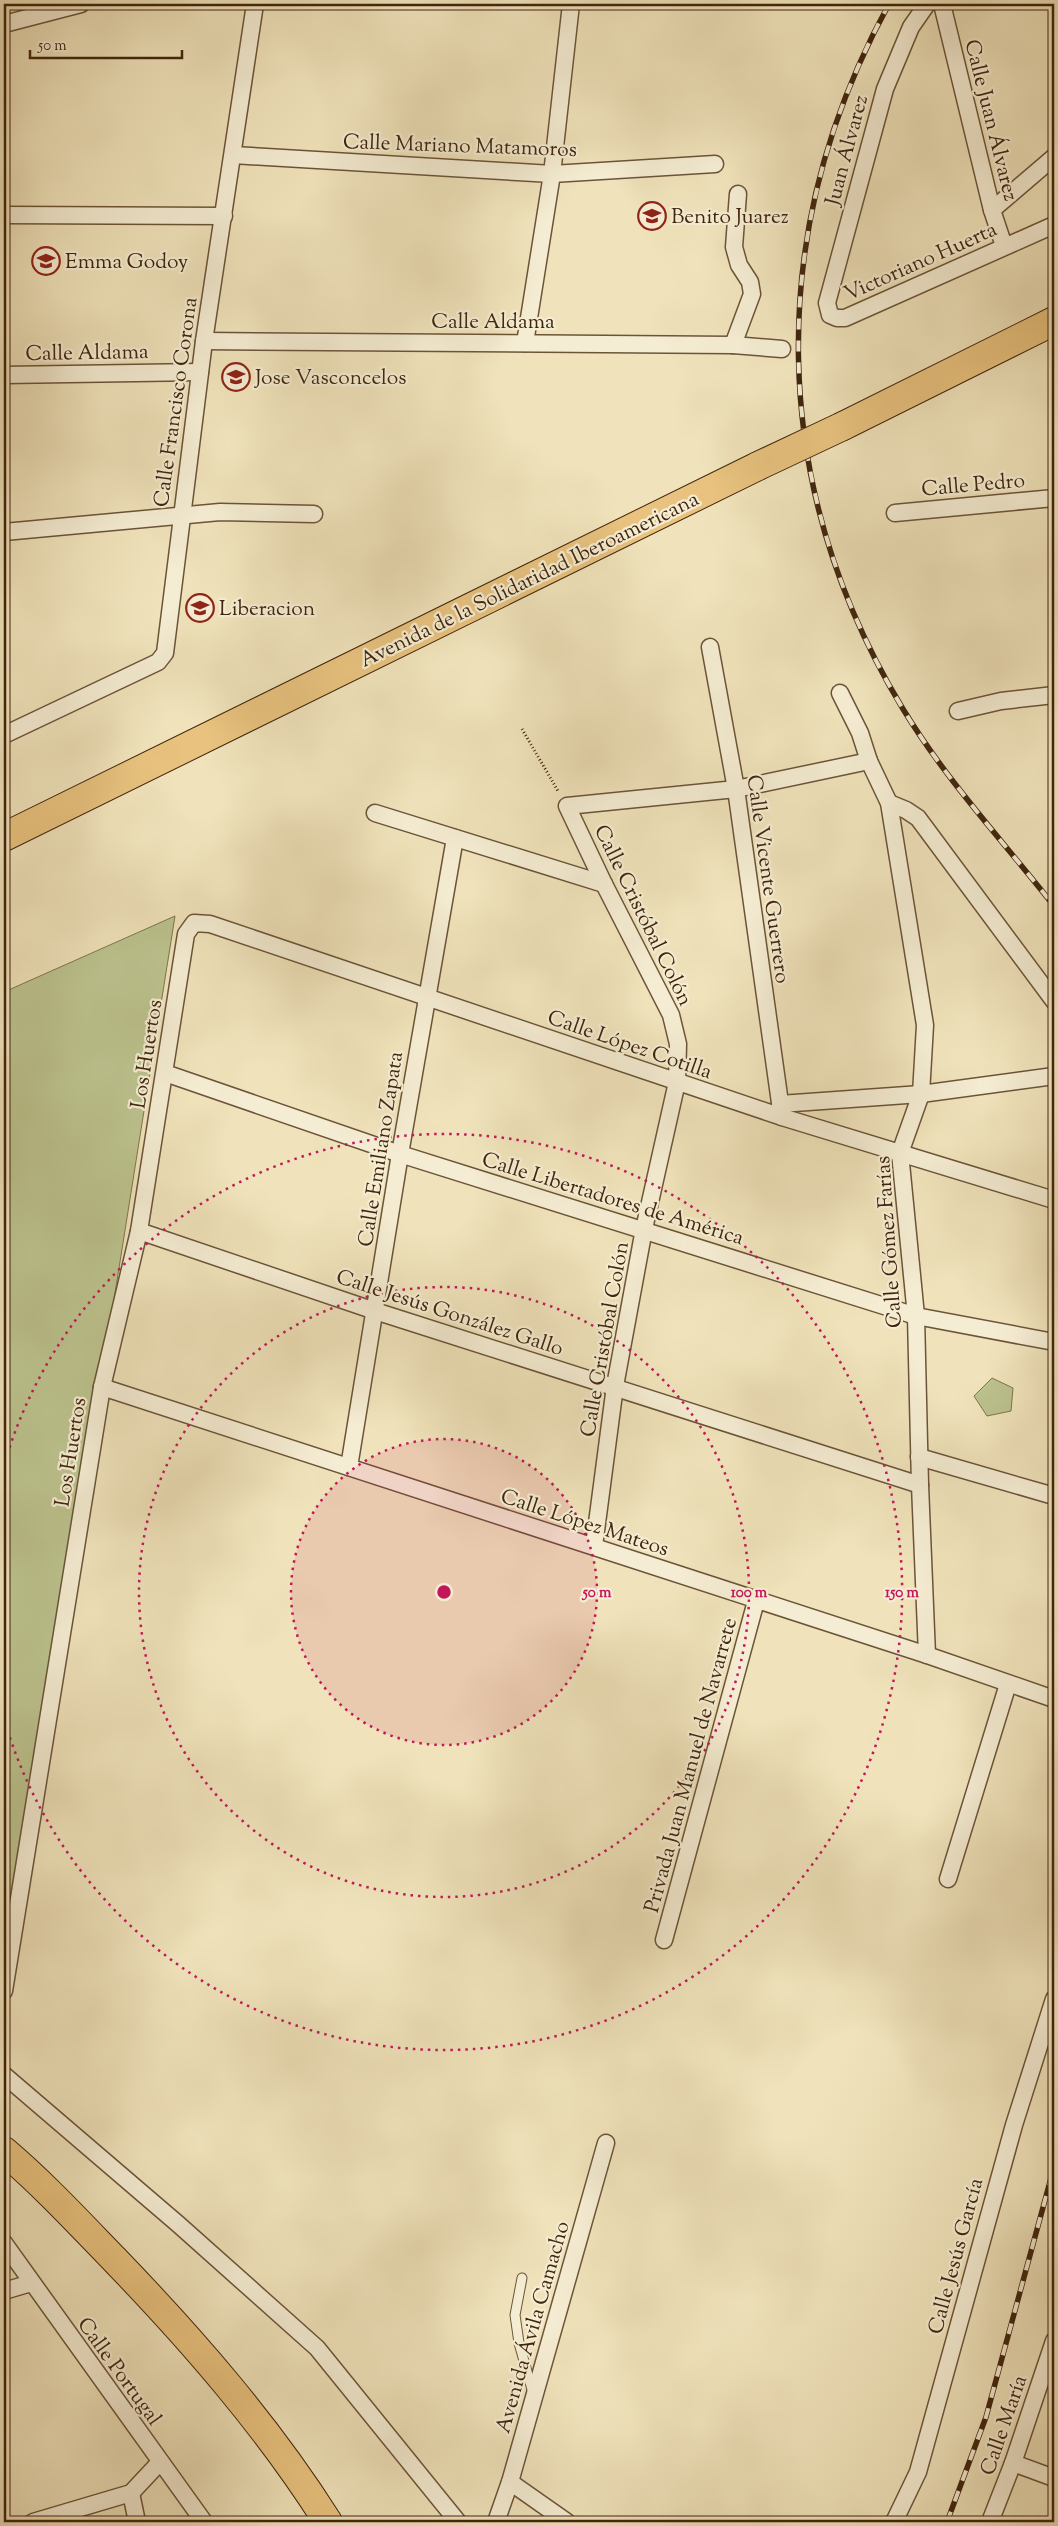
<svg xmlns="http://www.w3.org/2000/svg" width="1058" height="2526" font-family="'Sorts Mill Goudy',serif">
<rect width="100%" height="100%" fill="#f0e3bb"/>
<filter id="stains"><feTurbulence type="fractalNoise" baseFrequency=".004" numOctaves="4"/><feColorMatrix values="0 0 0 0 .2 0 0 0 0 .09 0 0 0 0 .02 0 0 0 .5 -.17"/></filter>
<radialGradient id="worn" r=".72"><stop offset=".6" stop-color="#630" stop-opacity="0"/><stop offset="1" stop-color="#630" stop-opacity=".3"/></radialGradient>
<!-- green -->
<g fill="#bcc38e" stroke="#7e744e">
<polygon points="175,916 4,1991 4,992"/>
<polygon points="992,1378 1013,1388 1011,1411 987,1416 974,1396"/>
</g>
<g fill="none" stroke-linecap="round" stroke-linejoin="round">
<defs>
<polyline id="lane" points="522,2278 515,2315 519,2343 533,2393"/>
<g id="street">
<polyline points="927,4 911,27 885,89 827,303 830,315 837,318 845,318 1054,225"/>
<polyline points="942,4 992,210 1004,246"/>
<polyline points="4,24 81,4"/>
<polyline points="233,155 552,174 715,164"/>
<polyline points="992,210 1054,157"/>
<polyline points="4,215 224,216"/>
<polyline points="204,341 733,345 782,349"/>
<polyline points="525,343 552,174 571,4"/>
<polyline points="733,345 752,294 750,282 739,265 734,247 738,194"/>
<polyline points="4,375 200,372"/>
<polyline points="895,513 1054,498"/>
<polyline points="4,532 220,512 314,514"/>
<polyline points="710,647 736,789 782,1117"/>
<polyline points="840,693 860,733 869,761 889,803 925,1025 921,1094 900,1153 916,1316 920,1485 927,1655"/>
<polyline points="958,711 1001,701 1054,695"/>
<polyline points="4,735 158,662 165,653 204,341 255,4"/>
<polyline points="889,803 906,810 918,818 1054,1001"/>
<polyline points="375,813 604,884"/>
<polyline points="165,1073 400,1154 916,1316 1054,1342"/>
<polyline points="780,1104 921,1094 1054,1076"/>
<polyline points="139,1231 375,1311 920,1485"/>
<polyline points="102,1387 927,1655 1054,1699"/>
<polyline points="919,1457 1054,1496"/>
<polyline points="349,1467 400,1154 455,838"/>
<polyline points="594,1546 615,1386 644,1229 677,1082 678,1044 671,1015 604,884 567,806 736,789 869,761"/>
<polyline points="948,1879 1008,1684"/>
<polyline points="664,1940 756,1601"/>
<polyline points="4,1991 102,1387 139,1231 186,934 194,923 210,924 782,1117 1054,1200"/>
<polyline points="4,2075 178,2224 317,2348 458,2522"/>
<polyline points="4,2243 204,2522"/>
<polyline points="4,2291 31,2283"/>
<polyline points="1013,2463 1054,2478"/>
<polyline points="510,2482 567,2522"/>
<polyline points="131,2493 137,2522"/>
<polyline points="33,2522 131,2493 160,2462"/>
<polyline points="496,2522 510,2482 606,2143"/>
<polyline points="894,2522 918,2472 1014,2125 1054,1999"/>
<polyline points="990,2522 1013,2463 1054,2341"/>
</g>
<g id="highway">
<polyline points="843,426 1054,321"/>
<polyline points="4,837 758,466"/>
<path d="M 4,2151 C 43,2184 79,2223 115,2260 C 193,2341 268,2427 328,2522"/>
</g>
</defs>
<!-- lane casing -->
<use href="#lane" stroke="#6c5438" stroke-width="11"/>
<!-- street casing -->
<use href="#street" stroke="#6c5438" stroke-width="19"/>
<!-- highway casing -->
<use href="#highway" stroke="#40250d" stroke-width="30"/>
<!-- path -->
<polyline stroke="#40250d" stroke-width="3" stroke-dasharray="1 2.5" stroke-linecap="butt" points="522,729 558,791"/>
<!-- lane -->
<use href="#lane" stroke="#f5edd3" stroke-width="9"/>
<!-- street -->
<use href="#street" stroke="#f5edd3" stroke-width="16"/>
<!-- highway -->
<use href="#highway" stroke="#e8c27e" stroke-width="28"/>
<defs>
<g id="rail">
<path d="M 889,4 C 764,232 768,486 903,709 C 946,780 1003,841 1054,906"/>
<polyline points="947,2522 986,2417 1054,2167"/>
</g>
</defs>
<!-- rail casing -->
<use href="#rail" stroke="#40250d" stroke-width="5.5"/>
<!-- rail -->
<use href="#rail" stroke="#f5edd3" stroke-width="4" stroke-dasharray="11" stroke-linecap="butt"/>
<defs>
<polyline id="highway-bridge" points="758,466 843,426"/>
</defs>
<!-- highway-bridge casing -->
<use href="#highway-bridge" stroke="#40250d" stroke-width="30" stroke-linecap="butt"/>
<!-- highway-bridge -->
<use href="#highway-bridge" stroke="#e8c27e" stroke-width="28"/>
</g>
<!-- distance rings -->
<circle cx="444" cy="1592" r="153" fill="#c2185b" fill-opacity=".12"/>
<g fill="none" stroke="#c2185b" stroke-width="2.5" stroke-dasharray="2.5 5">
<circle cx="444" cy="1592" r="153"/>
<circle cx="444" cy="1592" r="305"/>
<path d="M5 1462A458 458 0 1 1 5 1722"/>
</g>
<!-- icons -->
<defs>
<symbol id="school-ring" viewBox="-11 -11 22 22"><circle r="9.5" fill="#f5edd3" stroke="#8f2418" stroke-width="1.5"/><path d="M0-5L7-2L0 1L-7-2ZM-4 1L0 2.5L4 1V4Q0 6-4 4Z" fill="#8f2418"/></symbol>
</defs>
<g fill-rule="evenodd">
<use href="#school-ring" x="636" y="200" width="32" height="32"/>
<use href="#school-ring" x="30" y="245" width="32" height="32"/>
<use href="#school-ring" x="220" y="361" width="32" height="32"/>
<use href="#school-ring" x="184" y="592" width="32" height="32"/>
</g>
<g text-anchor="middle" stroke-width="4.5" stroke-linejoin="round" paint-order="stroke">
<!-- street labels -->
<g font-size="21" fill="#40250d" stroke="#f5edd3">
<text transform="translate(992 120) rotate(76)" y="7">Calle Juan Álvarez</text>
<text transform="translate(460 145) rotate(2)" y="7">Calle Mariano Matamoros</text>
<text transform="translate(846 150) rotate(-75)" y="7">Juan Álvarez</text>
<text transform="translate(920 261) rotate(-24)" y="7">Victoriano Huerta</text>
<text x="493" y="328">Calle Aldama</text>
<text transform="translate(87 352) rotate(-1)" y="7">Calle Aldama</text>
<text transform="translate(175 402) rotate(-82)" y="7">Calle Francisco Corona</text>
<text transform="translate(973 484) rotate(-5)" y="7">Calle Pedro</text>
<text transform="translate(529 579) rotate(-26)" y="7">Avenida de la Solidaridad Iberoamericana</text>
<text transform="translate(769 879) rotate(82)" y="7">Calle Vicente Guerrero</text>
<text transform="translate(644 915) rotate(64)" y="7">Calle Cristóbal Colón</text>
<text transform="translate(630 1044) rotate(19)" y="7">Calle López Cotilla</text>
<text transform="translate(146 1054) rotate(-81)" y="7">Los Huertos</text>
<text transform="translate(380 1149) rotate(-81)" y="7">Calle Emiliano Zapata</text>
<text transform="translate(613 1198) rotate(17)" y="7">Calle Libertadores de América</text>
<text transform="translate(888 1242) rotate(-94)" y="7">Calle Gómez Farías</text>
<text transform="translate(450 1312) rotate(18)" y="7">Calle Jesús González Gallo</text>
<text transform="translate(604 1339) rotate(-80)" y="7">Calle Cristóbal Colón</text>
<text transform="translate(70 1452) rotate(-81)" y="7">Los Huertos</text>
<text transform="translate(585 1522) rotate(18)" y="7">Calle López Mateos</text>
<text transform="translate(690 1765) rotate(-75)" y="7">Privada Juan Manuel de Navarrete</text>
<text transform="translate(955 2256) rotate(-75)" y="7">Calle Jesús García</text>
<text transform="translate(532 2327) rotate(-74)" y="7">Avenida Ávila Camacho</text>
<text transform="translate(120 2371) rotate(54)" y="7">Calle Portugal</text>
<text transform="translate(1003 2425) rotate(-71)" y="7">Calle María</text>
</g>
<!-- poi labels -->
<g font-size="21" fill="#40250d" stroke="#f5edd3" text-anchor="start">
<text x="671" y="223">Benito Juarez</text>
<text x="65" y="268">Emma Godoy</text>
<text x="255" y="384">Jose Vasconcelos</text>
<text x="219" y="615">Liberacion</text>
</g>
</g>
<circle cx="444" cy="1592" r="8" fill="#c2185b" stroke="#f5edd3" stroke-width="2.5"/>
<g font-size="15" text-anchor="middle" font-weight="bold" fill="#c2185b" stroke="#f5edd3" stroke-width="4.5" stroke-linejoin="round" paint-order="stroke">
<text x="597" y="1597">50 m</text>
<text x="749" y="1597">100 m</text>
<text x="902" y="1597">150 m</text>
</g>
<!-- margin -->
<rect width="1058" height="2526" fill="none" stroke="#f0e3bb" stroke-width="20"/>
<rect x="5" y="5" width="1048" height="2516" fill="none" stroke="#40250d" stroke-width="2.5"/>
<rect x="10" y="10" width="1038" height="2506" fill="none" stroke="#40250d"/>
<!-- scale -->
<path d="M30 50v8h152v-8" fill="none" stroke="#40250d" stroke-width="2.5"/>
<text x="38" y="50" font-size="15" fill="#40250d" stroke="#f5edd3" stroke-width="4" paint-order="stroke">50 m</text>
<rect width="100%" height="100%" filter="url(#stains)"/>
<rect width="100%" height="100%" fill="url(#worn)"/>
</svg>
